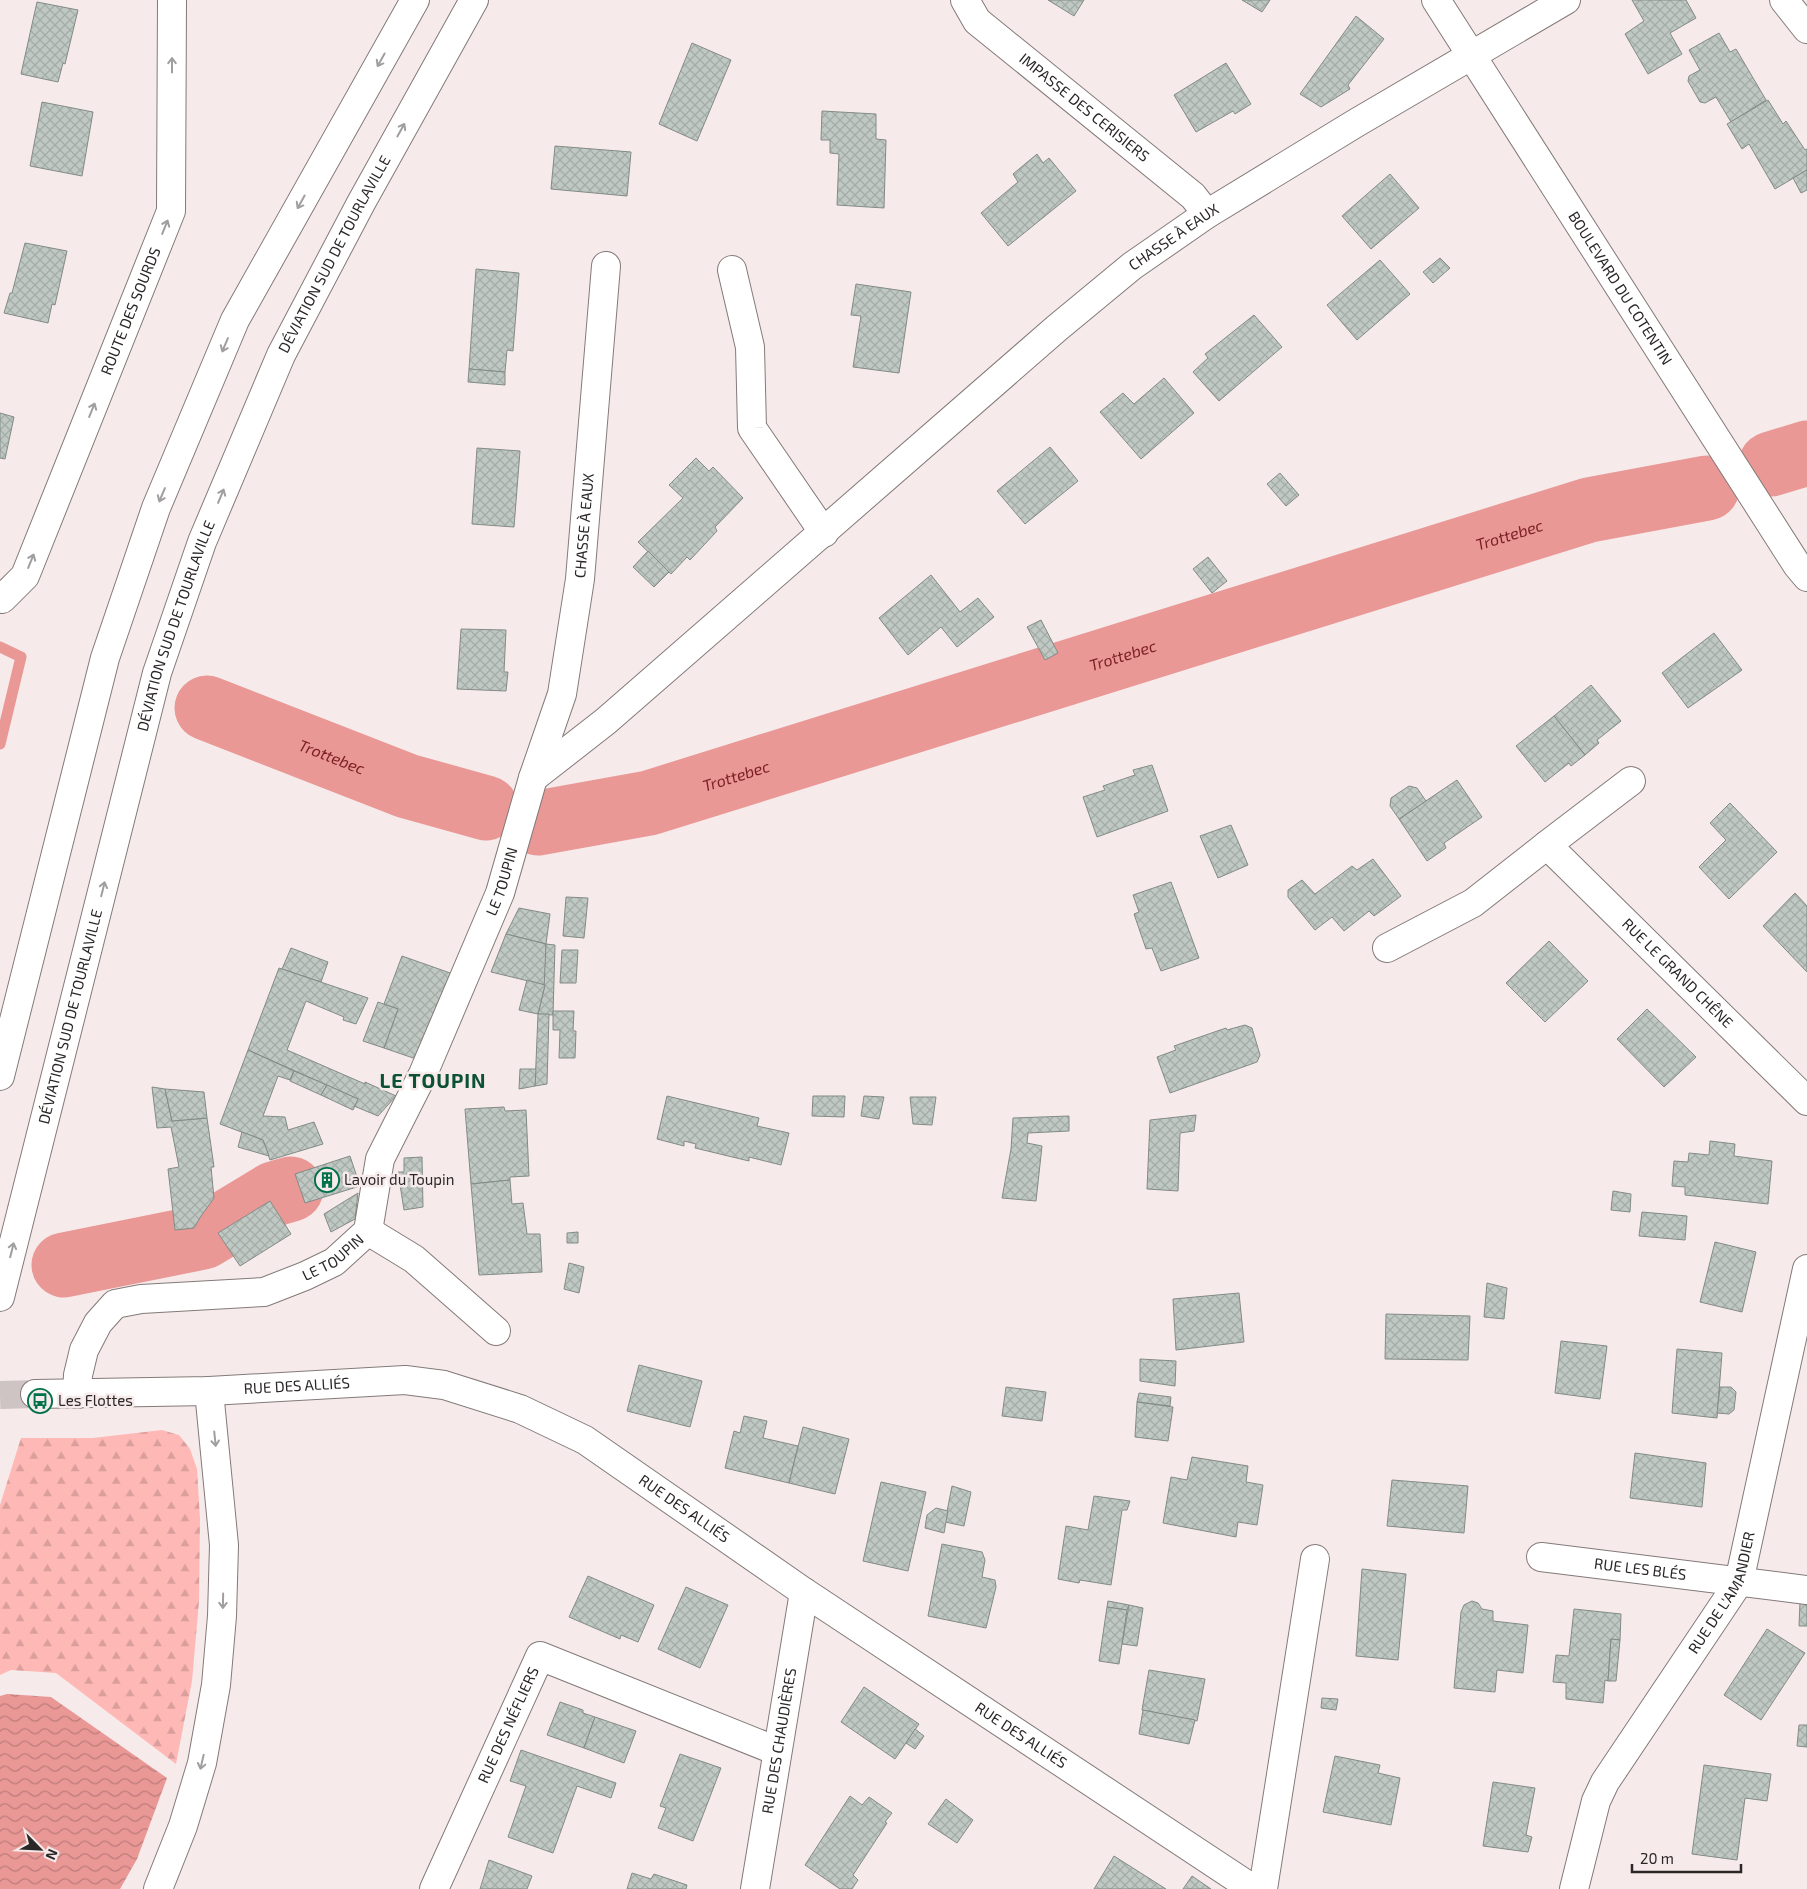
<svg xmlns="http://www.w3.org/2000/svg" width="1807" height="1889" font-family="'Exo 2',sans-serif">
<defs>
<pattern id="forest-firs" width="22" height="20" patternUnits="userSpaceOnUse" patternTransform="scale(1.25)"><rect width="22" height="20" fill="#feb8b5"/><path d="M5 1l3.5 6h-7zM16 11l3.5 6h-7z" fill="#da9e9c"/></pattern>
<pattern id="water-waves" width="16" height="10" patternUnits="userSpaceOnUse" patternTransform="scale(1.25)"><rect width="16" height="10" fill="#e99896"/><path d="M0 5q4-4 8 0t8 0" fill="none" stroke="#bd7c7a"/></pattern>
<pattern id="building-cross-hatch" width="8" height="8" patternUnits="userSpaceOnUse" patternTransform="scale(1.25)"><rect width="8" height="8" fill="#bfc8c3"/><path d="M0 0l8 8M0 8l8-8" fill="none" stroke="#a4aca8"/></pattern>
</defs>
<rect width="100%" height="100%" fill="#f6ebea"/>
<!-- forest -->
<polygon fill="url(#forest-firs)" points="162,1430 179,1435 190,1449 197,1469 200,1519 199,1601 192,1681 176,1764 56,1673 11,1670 0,1675 0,1505 21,1438 93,1438"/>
<!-- water -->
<polygon fill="url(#water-waves)" points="7,1694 51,1697 167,1778 137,1859 120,1889 0,1889 0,1696"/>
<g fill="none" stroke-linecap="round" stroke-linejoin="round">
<!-- stream -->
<polyline stroke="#e99896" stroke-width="11" points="0,647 21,657 0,744"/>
<!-- river -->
<g stroke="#e99896" stroke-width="65">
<polyline points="1771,464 1807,453"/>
<path id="s1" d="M 207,708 L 407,786 L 486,808"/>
<path id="s2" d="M 538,823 L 649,803 L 1589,510 L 1707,488"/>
<polyline points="64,1265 203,1237 274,1194 291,1189"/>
</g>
</g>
<!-- building -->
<g fill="url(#building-cross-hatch)" stroke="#838b86">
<polygon points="1048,0 1084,0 1074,16"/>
<polygon points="1242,0 1270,0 1262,12"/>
<polygon points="1632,0 1686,0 1696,18 1670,33 1682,54 1648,74 1625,34 1644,21"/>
<polygon points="37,2 78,10 65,64 63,63 58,82 21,74"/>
<polygon points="1356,16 1384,39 1348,85 1350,89 1321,107 1300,94"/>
<polygon points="1719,33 1730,52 1736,49 1766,100 1731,122 1716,97 1705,103 1700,102 1688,81 1689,76 1700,70 1689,50"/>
<polygon points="692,43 731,60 697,141 659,124"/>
<polygon points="1226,63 1251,104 1235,114 1233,111 1196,132 1174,95"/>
<polygon points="1768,100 1783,124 1786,121 1805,150 1807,149 1807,170 1775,189 1749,144 1742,149 1727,124"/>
<polygon points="42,102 93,112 82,176 30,166"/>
<polygon points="822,111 876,114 876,139 886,140 884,208 837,205 839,154 830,153 830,140 821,140"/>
<polygon points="555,146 631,152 627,196 551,189"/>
<polygon points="1037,154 1043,163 1049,158 1076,191 1008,246 981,213 1018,182 1013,174"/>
<polygon points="1807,170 1807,190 1801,193 1793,178"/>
<polygon points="1390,174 1419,208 1371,249 1342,216"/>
<polygon points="25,243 67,251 55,305 52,304 48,323 4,313 10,293 12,293"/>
<polygon points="1440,258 1450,268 1433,283 1423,272"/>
<polygon points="1380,260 1410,294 1357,340 1327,305"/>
<polygon points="476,269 519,273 513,351 507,350 505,372 469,369"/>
<polygon points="856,284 911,292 899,373 853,367 861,316 851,315"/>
<polygon points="1254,315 1282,347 1219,401 1193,372 1208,358 1205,354"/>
<polygon points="469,369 505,372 505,385 468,382"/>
<polygon points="1164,378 1194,413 1141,459 1100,412 1123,393 1134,404"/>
<polygon points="0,413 14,417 5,459 0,458"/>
<polygon points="1050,447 1078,481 1025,524 997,491"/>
<polygon points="477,448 520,451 514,527 472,524"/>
<polygon points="696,458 709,471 713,467 743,498 715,527 717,531 690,560 687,557 671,574 638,542 683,498 669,485"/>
<polygon points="1280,473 1299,495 1286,506 1267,484"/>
<polygon points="648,551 669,572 654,587 633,567"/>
<polygon points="1208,557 1227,581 1212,593 1193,569"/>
<polygon points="931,575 960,612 978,598 994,617 957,647 941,627 908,655 879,618"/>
<polygon points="1041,620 1058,653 1045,660 1027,627"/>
<polygon points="461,629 506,630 504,672 508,672 506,691 457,689"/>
<polygon points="1714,633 1742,670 1688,708 1662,673"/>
<polygon points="1591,685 1621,721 1597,740 1599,743 1585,755 1554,716"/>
<polygon points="1554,716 1585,755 1571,766 1569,763 1545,782 1516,746"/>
<polygon points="1152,765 1168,811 1097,837 1083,797 1105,790 1103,786 1135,775 1133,770"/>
<polygon points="1457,780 1482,817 1444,843 1446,848 1427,861 1399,819"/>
<polygon points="1409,786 1417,788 1426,801 1399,819 1390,806 1391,798"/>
<polygon points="1730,803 1777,852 1729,899 1699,867 1726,840 1710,823"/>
<polygon points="1231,825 1248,865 1218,878 1200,836"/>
<polygon points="1373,859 1401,896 1374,916 1369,911 1344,931 1332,917 1315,930 1288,897 1288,890 1302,880 1315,894 1352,866 1357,870"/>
<polygon points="1171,882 1199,958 1161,971 1152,948 1146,949 1134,914 1139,912 1133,895"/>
<polygon points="1795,893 1807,906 1807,972 1763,926"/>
<polygon points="566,897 588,898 584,938 563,936"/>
<polygon points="519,908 550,914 546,944 506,934"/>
<polygon points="506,934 546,944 545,985 491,972"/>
<polygon points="1549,941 1588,981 1545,1022 1506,983"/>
<polygon points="546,944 555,945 553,1015 538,1014 544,989"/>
<polygon points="291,948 328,962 321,982 282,969"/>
<polygon points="562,950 578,950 576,983 560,983"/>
<polygon points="402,956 453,974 419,1060 384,1048 398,1009 384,1004"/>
<polygon points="279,968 368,998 356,1024 343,1020 344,1017 306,1001 287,1050 365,1084 365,1082 396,1096 378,1116 354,1106 358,1099 248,1050"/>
<polygon points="527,980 545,985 538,1014 519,1010"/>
<polygon points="378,1002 398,1009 384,1048 363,1041"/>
<polygon points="1647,1009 1696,1057 1664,1087 1617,1039"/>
<polygon points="553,1011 574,1011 573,1031 576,1031 575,1058 559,1058 560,1030 553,1030"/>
<polygon points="538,1014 549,1014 547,1084 535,1086"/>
<polygon points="1245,1025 1252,1028 1260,1055 1257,1062 1170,1093 1157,1057 1176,1050 1174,1046 1226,1028 1227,1030"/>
<polygon points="248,1050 294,1071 290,1080 278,1076 263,1116 285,1117 288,1130 314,1122 323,1144 270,1160 263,1140 220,1124"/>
<polygon points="520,1069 536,1069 535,1086 519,1089"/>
<polygon points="294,1071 327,1085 321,1095 290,1081"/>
<polygon points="327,1085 358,1099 353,1110 321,1095"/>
<polygon points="152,1087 165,1089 172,1121 207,1118 214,1167 211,1167 214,1198 201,1216 194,1228 175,1230 168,1169 179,1167 171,1127 157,1128"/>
<polygon points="165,1089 204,1092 207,1118 172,1121"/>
<polygon points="667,1096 759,1118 757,1126 789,1133 781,1165 749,1157 749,1161 695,1148 696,1144 684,1141 684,1146 657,1139"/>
<polygon points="813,1096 845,1096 844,1117 812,1116"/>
<polygon points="864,1096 884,1097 879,1119 861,1116"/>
<polygon points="910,1097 936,1097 932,1125 913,1124"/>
<polygon points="504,1107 505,1111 526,1110 529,1176 510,1177 510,1180 471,1184 465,1109"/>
<polygon points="1196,1115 1194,1131 1180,1133 1178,1191 1147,1189 1150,1120"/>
<polygon points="1069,1116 1069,1131 1028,1133 1027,1143 1042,1146 1036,1201 1002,1198 1011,1149 1013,1118"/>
<polygon points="242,1132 263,1140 269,1156 238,1147"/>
<polygon points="1710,1141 1735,1144 1734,1156 1772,1161 1768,1204 1685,1195 1685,1187 1672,1186 1674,1161 1688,1162 1689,1153 1709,1155"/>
<polygon points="350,1156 360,1186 305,1203 295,1174"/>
<polygon points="422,1157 423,1207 404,1210 398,1172 404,1172 404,1158"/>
<polygon points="510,1180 512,1204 523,1203 527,1234 540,1234 542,1272 479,1275 471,1184"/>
<polygon points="1613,1191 1631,1194 1630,1212 1611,1210"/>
<polygon points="358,1193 355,1219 331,1232 324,1214"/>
<polygon points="270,1201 291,1234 240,1266 218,1233"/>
<polygon points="1642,1212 1687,1216 1685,1240 1639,1236"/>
<polygon points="578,1232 578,1243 567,1243 567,1233"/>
<polygon points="1715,1242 1756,1252 1742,1312 1700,1302"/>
<polygon points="569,1263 584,1267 579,1293 564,1289"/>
<polygon points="1487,1283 1507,1288 1504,1319 1484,1317"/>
<polygon points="1239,1293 1244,1342 1176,1350 1173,1299"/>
<polygon points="1386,1314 1470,1316 1468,1360 1385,1359"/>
<polygon points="1561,1341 1607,1346 1600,1399 1555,1393"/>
<polygon points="1677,1349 1722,1353 1717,1418 1672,1413"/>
<polygon points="1140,1359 1176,1361 1175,1386 1140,1381"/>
<polygon points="639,1365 702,1381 690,1427 627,1411"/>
<polygon points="1006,1387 1046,1392 1042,1421 1002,1416"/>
<polygon points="1720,1387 1731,1387 1736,1392 1734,1410 1729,1414 1717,1413"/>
<polygon points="1139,1393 1171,1397 1170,1406 1137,1402"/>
<polygon points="1137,1402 1173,1407 1168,1441 1135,1437"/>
<polygon points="744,1416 767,1421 763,1438 798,1446 789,1483 725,1468 734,1431 740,1433"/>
<polygon points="803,1427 849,1439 835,1494 789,1483"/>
<polygon points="1635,1453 1706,1463 1702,1507 1630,1498"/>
<polygon points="1192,1457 1248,1466 1246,1482 1263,1485 1257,1525 1238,1522 1236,1537 1163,1523 1171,1477 1187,1480"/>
<polygon points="1392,1480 1468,1486 1464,1533 1387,1526"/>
<polygon points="881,1482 926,1492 908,1571 863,1561"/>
<polygon points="952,1486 971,1492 964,1526 945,1522"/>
<polygon points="1094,1496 1130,1501 1127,1510 1122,1510 1111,1585 1080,1580 1079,1583 1058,1579 1066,1526 1088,1530"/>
<polygon points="936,1508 948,1511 944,1533 925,1528 927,1515"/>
<polygon points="942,1544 982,1552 985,1560 982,1577 995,1580 996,1587 986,1628 928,1616"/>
<polygon points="1362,1569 1406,1574 1398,1660 1356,1656"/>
<polygon points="588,1576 654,1605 638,1642 621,1635 620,1639 569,1617"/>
<polygon points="686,1587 728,1605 700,1668 658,1649"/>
<polygon points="1108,1601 1129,1605 1127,1610 1107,1607"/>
<polygon points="1472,1601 1478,1603 1482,1609 1493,1611 1493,1621 1528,1625 1523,1673 1497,1670 1495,1692 1454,1688 1461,1612 1464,1605"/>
<polygon points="1800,1602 1807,1603 1807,1626 1799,1626"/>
<polygon points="1129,1605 1143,1608 1137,1646 1122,1644"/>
<polygon points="1107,1607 1127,1610 1119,1664 1099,1661"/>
<polygon points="1574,1609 1621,1614 1620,1640 1611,1639 1608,1681 1605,1680 1603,1703 1566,1699 1566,1683 1553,1682 1556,1655 1569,1656"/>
<polygon points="1767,1629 1805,1653 1761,1720 1724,1695"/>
<polygon points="1611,1639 1620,1640 1616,1681 1608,1681"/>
<polygon points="1149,1670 1205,1679 1197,1721 1142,1710"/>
<polygon points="864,1687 919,1724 895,1759 841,1722"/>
<polygon points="1322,1698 1338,1699 1336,1710 1321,1708"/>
<polygon points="560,1702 583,1710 583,1713 595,1717 584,1748 547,1735"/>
<polygon points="1143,1710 1195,1720 1189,1744 1139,1734"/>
<polygon points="595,1717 636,1731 624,1763 584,1748"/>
<polygon points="1799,1725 1807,1725 1807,1747 1797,1746"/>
<polygon points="915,1729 924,1736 915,1749 906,1743"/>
<polygon points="521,1750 616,1783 611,1798 577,1786 553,1853 508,1837 526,1786 510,1781"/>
<polygon points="680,1754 721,1768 693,1841 658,1828 666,1808 660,1806"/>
<polygon points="1335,1756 1380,1765 1378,1773 1400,1778 1391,1825 1323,1812"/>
<polygon points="1704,1765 1771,1774 1767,1801 1745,1798 1737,1860 1692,1854"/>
<polygon points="1493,1782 1535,1788 1526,1835 1532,1837 1528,1852 1483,1846"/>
<polygon points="850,1796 862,1805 869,1797 892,1813 885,1822 887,1823 853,1875 858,1880 852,1889 840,1889 805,1865"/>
<polygon points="946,1799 973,1820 957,1843 928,1824"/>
<polygon points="1114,1856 1166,1889 1094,1889"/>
<polygon points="489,1860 532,1876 527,1889 480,1889"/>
<polygon points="632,1873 651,1879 654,1874 687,1885 686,1889 627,1889"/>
<polygon points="1192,1876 1211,1889 1183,1889"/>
</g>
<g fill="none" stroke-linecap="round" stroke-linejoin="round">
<!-- minor-tunnel -->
<polyline stroke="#cdc4c3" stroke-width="28" stroke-dasharray="28 14" stroke-linecap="butt" points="0,1395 35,1394"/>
<defs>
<g id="minor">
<path id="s3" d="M 965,0 L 977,21 L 1193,196 L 1207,214"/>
<polyline points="1784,0 1807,29"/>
<polyline points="732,270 750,347 752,428 824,533"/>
<path id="s4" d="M 0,598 L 2,599 L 25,576 L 171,211 L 172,0"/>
<path id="s5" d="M 533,778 L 606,721 L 1057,328 L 1132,266 L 1207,214 L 1356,123 L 1566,0"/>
<polyline points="1547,845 1631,781"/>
<path id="s6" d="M 1387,948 L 1473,903 L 1547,845 L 1807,1101"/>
<polyline points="368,1231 414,1259 496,1331"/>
<path id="s7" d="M 35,1394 L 209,1391 L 405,1380 L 444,1385 L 520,1409 L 585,1440 L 804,1592 L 1253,1889"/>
<path id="s8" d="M 77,1394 L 78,1375 L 84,1350 L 98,1323 L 115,1304 L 141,1299 L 264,1292 L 305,1276 L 334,1262 L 368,1231 L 380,1159 L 423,1074 L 500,893 L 533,778 L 562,694 L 580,579 L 606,266"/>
<path id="s9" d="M 1541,1557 L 1807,1590"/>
<path id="s10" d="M 434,1889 L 540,1656 L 777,1751"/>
<path id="s11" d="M 755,1889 L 804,1592"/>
<polyline points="1263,1889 1315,1559"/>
<path id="s12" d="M 1574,1889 L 1596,1801 L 1605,1782 L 1739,1582 L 1807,1269"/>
</g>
<g id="major">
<path id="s13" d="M 1436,0 L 1797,565 L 1807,577"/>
</g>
<g id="highway">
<polyline points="0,1076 105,658 156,508 235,320 415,0"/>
<path id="s14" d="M 0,1297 L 157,673 L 202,542 L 281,355 L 361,203 L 474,0"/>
<polyline points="158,1889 183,1826 202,1763 216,1685 222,1616 224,1545 209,1391"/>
</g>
</defs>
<!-- minor casing -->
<use href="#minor" stroke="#837a79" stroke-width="30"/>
<!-- major casing -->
<use href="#major" stroke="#837a79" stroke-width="30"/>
<!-- highway casing -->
<use href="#highway" stroke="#837a79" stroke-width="30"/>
<!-- minor -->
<use href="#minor" stroke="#fff" stroke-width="28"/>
<!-- major -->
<use href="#major" stroke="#fff" stroke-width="28"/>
<!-- highway -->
<use href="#highway" stroke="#fff" stroke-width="28"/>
</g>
<!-- one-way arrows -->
<defs><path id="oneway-shaft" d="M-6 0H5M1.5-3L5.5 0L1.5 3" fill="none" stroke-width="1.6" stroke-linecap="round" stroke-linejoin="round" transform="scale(1.25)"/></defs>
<g stroke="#a09e9e">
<use href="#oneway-shaft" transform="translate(381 60) rotate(119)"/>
<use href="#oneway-shaft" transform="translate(172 65) rotate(-90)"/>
<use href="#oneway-shaft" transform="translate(401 130) rotate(-61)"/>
<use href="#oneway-shaft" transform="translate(301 202) rotate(119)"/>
<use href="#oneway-shaft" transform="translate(165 227) rotate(-68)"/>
<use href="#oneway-shaft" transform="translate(225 345) rotate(113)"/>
<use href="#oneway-shaft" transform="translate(92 410) rotate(-68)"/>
<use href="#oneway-shaft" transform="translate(162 495) rotate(113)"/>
<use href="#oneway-shaft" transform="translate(221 496) rotate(-67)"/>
<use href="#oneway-shaft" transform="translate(31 561) rotate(-68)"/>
<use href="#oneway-shaft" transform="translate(103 889) rotate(-76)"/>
<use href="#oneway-shaft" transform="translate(12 1250) rotate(-76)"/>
<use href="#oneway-shaft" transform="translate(215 1439) rotate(84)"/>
<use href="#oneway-shaft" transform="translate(223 1601) rotate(91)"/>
<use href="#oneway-shaft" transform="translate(202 1762) rotate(103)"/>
</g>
<!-- icons -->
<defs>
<symbol id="building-ring" viewBox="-11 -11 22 22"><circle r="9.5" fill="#f6ebea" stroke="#00714a" stroke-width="1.5"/><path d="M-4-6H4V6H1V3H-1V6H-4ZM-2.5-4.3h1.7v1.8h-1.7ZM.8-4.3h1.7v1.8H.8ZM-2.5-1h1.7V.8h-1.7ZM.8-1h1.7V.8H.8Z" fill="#00714a"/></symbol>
<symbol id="bus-ring" viewBox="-11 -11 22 22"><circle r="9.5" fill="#f6ebea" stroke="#00714a" stroke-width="1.5"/><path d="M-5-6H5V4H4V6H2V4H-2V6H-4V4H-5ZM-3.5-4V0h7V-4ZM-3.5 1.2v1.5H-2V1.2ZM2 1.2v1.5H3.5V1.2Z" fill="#00714a"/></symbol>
</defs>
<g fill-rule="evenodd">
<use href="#building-ring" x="313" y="1166" width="28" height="28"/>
<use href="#bus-ring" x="26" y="1387" width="28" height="28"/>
</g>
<g text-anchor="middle" stroke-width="5" stroke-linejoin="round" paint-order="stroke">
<!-- street labels -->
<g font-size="15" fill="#2b2727" stroke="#f6ebea">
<text dy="5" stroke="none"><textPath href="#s3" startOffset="162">IMPASSE DES CERISIERS</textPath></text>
<text dy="5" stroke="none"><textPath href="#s5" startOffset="839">CHASSE À EAUX</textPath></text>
<text dy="5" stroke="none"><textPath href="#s14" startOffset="1099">DÉVIATION SUD DE TOURLAVILLE</textPath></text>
<text dy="5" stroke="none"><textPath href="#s13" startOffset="342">BOULEVARD DU COTENTIN</textPath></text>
<text dy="5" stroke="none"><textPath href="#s4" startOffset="320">ROUTE DES SOURDS</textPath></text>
<text dy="5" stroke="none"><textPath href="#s8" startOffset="1116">CHASSE À EAUX</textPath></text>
<text dy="5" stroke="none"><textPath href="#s14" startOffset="694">DÉVIATION SUD DE TOURLAVILLE</textPath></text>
<text dy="5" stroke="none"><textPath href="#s8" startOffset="749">LE TOUPIN</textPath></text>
<text dy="5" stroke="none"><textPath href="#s6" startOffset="374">RUE LE GRAND CHÊNE</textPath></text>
<text dy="5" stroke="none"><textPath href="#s14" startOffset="289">DÉVIATION SUD DE TOURLAVILLE</textPath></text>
<text dy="5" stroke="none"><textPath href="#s8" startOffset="328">LE TOUPIN</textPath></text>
<text dy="5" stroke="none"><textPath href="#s7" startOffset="262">RUE DES ALLIÉS</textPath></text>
<text dy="5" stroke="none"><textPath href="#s7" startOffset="682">RUE DES ALLIÉS</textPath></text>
<text dy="5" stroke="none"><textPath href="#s9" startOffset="100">RUE LES BLÉS</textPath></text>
<text dy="5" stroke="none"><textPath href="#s12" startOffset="336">RUE DE L'AMANDIER</textPath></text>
<text dy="5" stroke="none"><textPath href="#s10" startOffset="180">RUE DES NÉFLIERS</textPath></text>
<text dy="5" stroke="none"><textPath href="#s7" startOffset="1088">RUE DES ALLIÉS</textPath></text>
<text dy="5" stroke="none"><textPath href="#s11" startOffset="150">RUE DES CHAUDIÈRES</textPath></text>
</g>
<!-- poi labels -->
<g font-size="15" fill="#2b2727" stroke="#f6ebea" text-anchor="start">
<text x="344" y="1185">Lavoir du Toupin</text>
<text x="58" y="1406">Les Flottes</text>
</g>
<!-- water labels -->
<g font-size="16" font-style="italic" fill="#7c1f25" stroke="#f6ebea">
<text dy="6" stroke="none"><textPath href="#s2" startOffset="1014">Trottebec</textPath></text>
<text dy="6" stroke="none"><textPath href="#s2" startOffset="609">Trottebec</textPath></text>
<text dy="6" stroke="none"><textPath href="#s1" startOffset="134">Trottebec</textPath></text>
<text dy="6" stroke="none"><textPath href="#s2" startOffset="204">Trottebec</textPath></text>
</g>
<!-- district labels -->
<g font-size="20" font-weight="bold" letter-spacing="1" fill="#0c5136" stroke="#f6ebea">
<text x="433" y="1088">LE TOUPIN</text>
</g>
</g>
<!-- north arrow -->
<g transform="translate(40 1849) rotate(114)" stroke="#f6ebea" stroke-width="4" paint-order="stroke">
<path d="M0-4L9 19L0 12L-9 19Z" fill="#2b2727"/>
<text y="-8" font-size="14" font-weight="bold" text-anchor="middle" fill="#2b2727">N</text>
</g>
<!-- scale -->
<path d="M1632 1864v8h109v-8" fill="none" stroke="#2b2727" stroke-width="2.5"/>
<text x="1640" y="1864" font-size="15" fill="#2b2727" stroke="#f6ebea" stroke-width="4" paint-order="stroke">20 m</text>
</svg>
